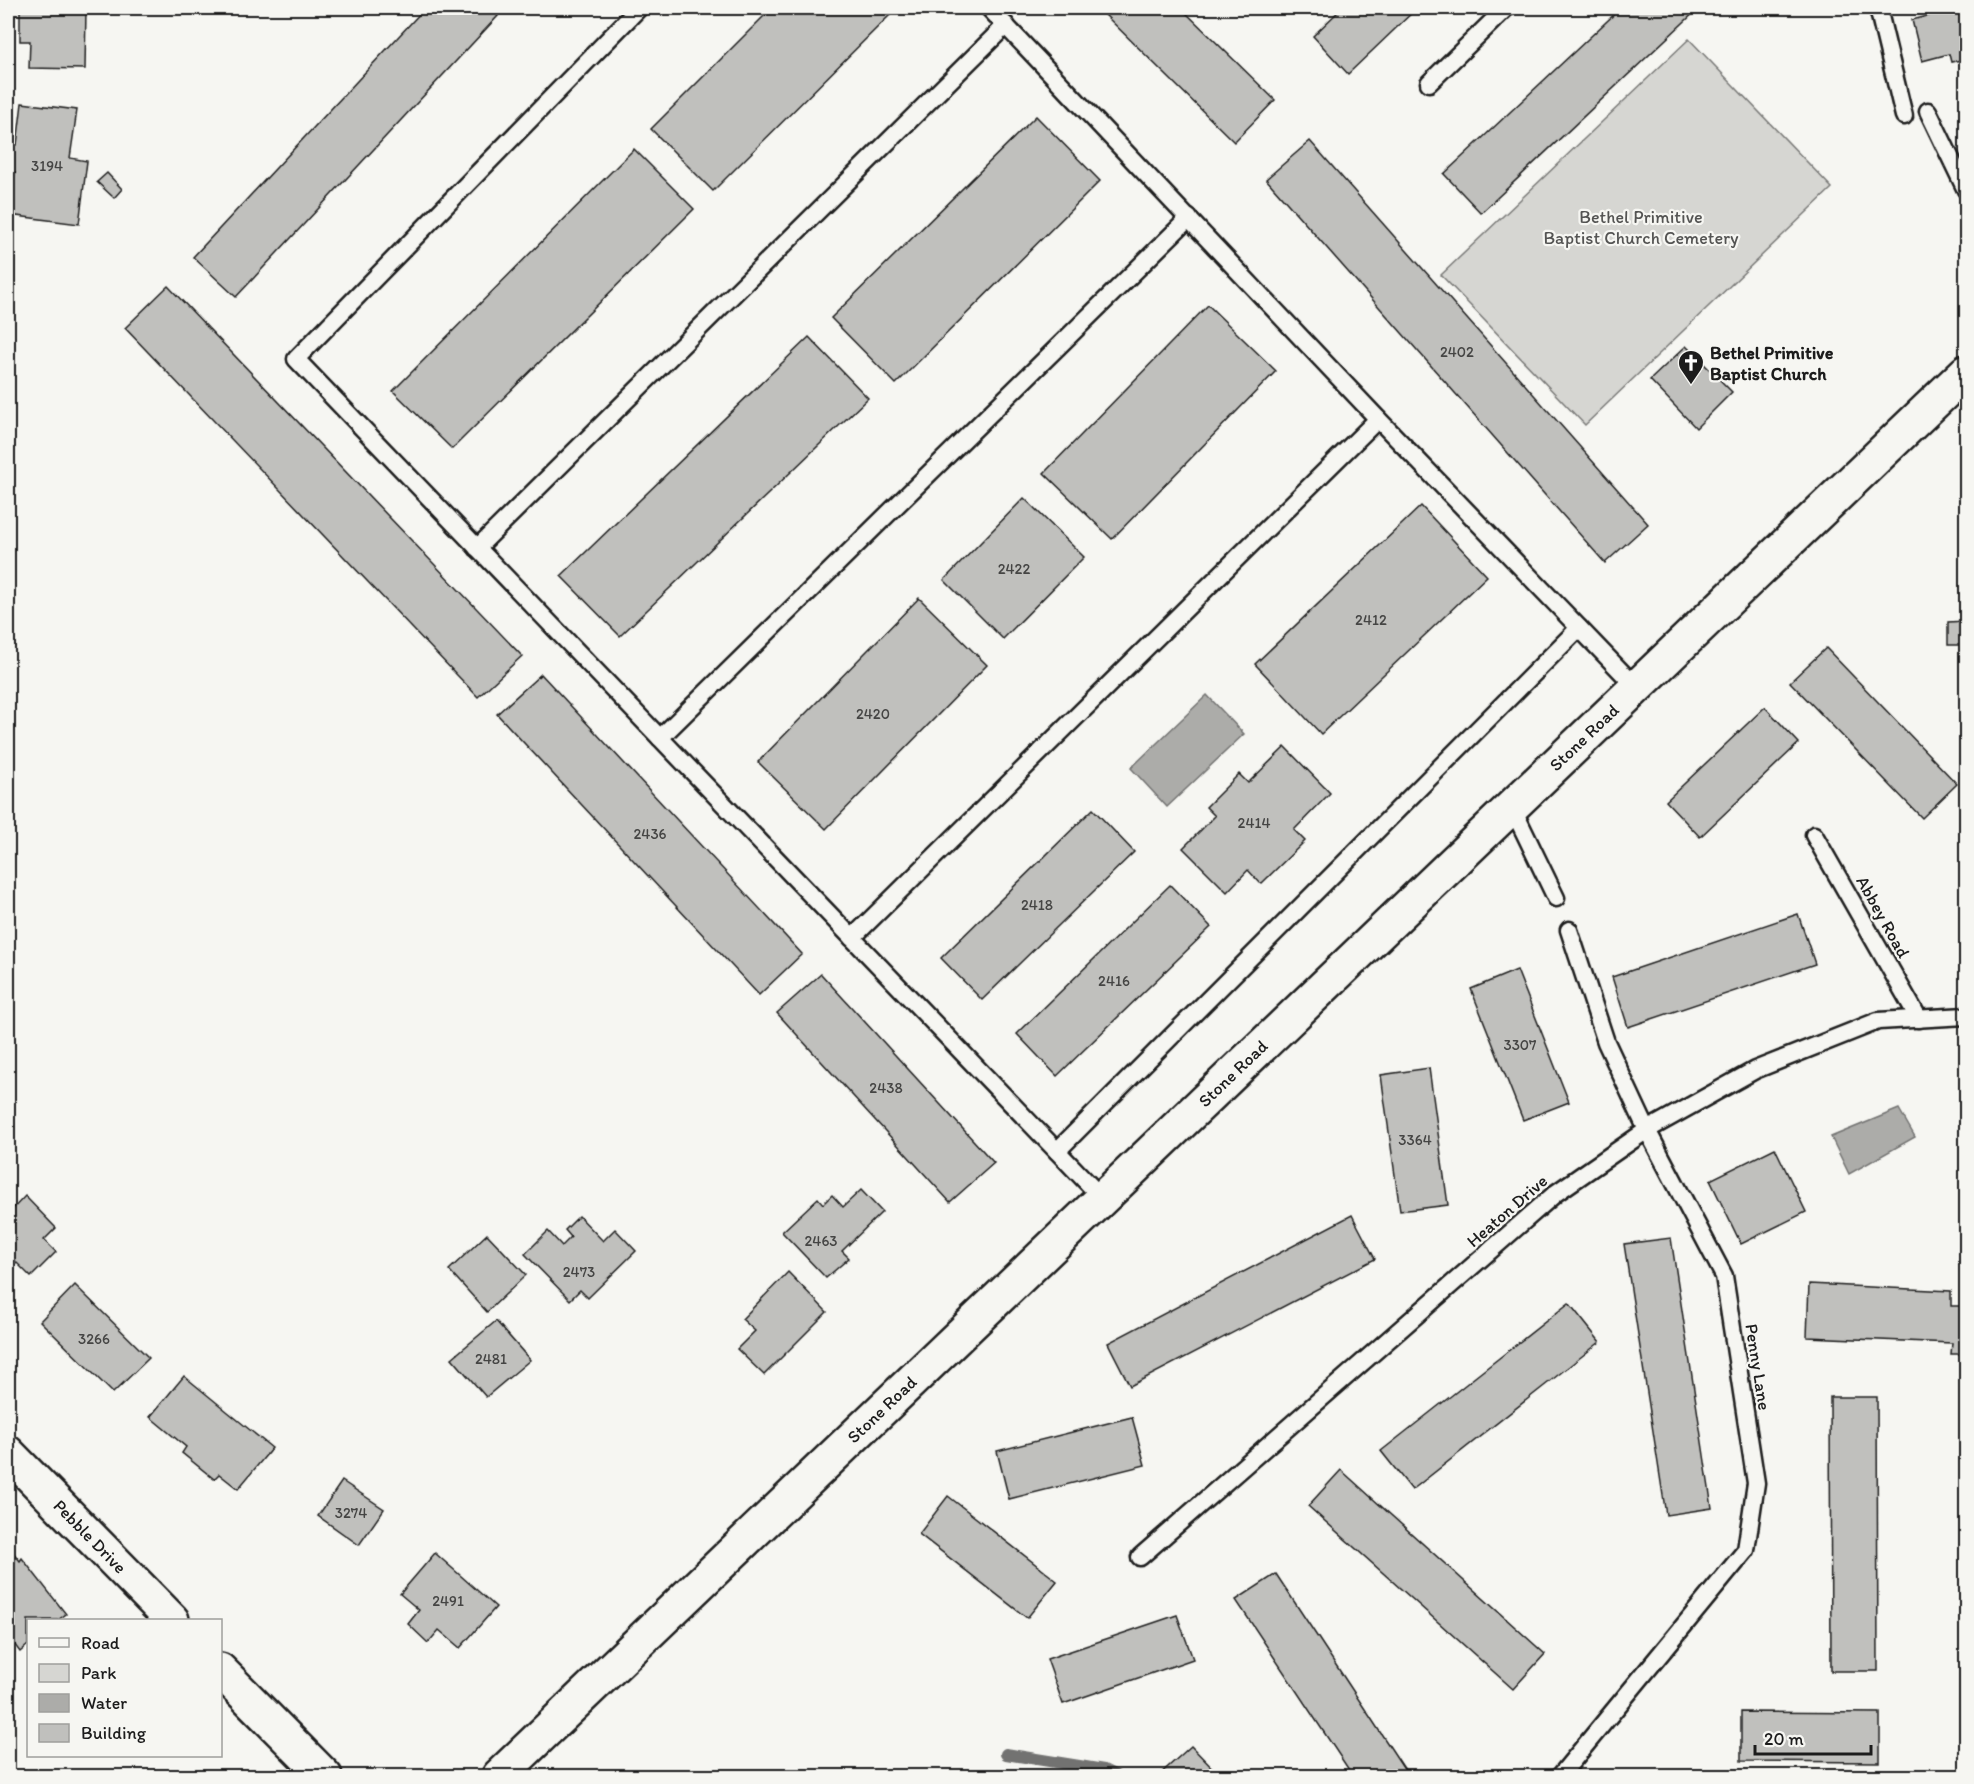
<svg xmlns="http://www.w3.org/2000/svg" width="1974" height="1784" font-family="Itim,sans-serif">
<rect width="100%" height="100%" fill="#f6f6f2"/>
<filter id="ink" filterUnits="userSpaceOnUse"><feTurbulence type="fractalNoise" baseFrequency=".0167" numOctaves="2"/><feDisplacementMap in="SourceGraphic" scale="12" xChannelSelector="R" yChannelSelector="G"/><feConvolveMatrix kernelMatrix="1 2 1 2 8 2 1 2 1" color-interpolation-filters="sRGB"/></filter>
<g filter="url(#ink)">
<!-- green -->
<polygon fill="#d6d6d2" stroke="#797977" stroke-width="1.5" points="1689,39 1832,188 1585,425 1441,275"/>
<!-- water -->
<g fill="#acaca9" stroke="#727271" stroke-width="1.5">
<polygon points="1207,695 1244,734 1167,807 1131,768"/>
<polygon points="1899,1109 1915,1137 1849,1174 1831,1137"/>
</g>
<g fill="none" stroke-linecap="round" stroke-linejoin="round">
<!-- stream -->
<polyline stroke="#727271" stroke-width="12" points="1006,1754 1104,1770 1116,1776"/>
</g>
<!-- building -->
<g fill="#c0c0bd" stroke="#1c1c1c" stroke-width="1.5">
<polygon points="20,8 86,8 85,69 29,68 30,41 20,41"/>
<polygon points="425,8 489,8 498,16 236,297 193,257"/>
<polygon points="772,8 897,8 713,191 651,129"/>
<polygon points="1098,8 1181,8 1275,100 1234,142"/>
<polygon points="1342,8 1417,8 1348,74 1313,36"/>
<polygon points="1621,8 1699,8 1481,213 1444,174"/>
<polygon points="1938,8 1966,8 1966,59 1951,62 1949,54 1922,61 1912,20 1939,13"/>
<polygon points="22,103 77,110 70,158 87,161 79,224 9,215 15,172 8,171 11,144 17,145"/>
<polygon points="1036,116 1100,181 896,384 831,318"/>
<polygon points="1310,141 1648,524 1605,563 1266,179"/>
<polygon points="634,149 694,209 452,449 393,391"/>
<polygon points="107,173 122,189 114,198 97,182"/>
<polygon points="168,286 522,656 478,697 125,328"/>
<polygon points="1208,305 1276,371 1112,539 1044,473"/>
<polygon points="809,337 868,398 620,636 561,576"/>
<polygon points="1686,346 1732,392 1696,428 1650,380"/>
<polygon points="1024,498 1084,557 1003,639 944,580"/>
<polygon points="1421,506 1487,576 1321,734 1255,664"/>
<polygon points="919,598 987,665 826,829 758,762"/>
<polygon points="1966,621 1966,645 1948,645 1948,622"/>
<polygon points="1826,648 1957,784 1922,818 1790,682"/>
<polygon points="541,674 802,954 759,995 497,714"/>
<polygon points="1765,707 1799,743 1700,837 1666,801"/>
<polygon points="1285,747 1330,793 1294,830 1305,841 1261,884 1248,870 1227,892 1183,848 1215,816 1206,807 1239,774 1248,783"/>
<polygon points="1093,809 1134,852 982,1000 941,958"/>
<polygon points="1170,885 1211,927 1057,1076 1017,1034"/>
<polygon points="1798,914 1815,964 1628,1027 1612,977"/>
<polygon points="1517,970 1569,1102 1523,1120 1471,989"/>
<polygon points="821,974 994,1163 950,1202 777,1013"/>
<polygon points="1429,1068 1448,1205 1400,1211 1381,1075"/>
<polygon points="1775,1148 1806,1212 1741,1244 1710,1180"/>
<polygon points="861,1190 882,1212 842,1251 849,1258 826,1278 782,1232 818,1198 823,1204 832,1195 843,1207"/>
<polygon points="25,1196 56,1228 44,1240 56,1252 31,1277 12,1258 8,1263 8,1214"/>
<polygon points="1352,1215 1375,1259 1130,1386 1108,1343"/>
<polygon points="579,1216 603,1241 615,1229 636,1251 588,1298 580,1290 570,1300 525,1254 548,1231 562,1246 571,1237 565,1230"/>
<polygon points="487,1234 526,1275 487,1312 449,1270"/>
<polygon points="1671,1238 1712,1508 1666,1515 1624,1244"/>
<polygon points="788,1272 827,1312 764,1375 737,1349 755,1331 742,1319"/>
<polygon points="1809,1284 1951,1291 1951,1306 1966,1306 1966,1354 1951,1354 1952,1343 1807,1337"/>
<polygon points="75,1285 149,1358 113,1393 40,1321"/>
<polygon points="1569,1303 1600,1342 1412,1490 1381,1451"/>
<polygon points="496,1321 530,1360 486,1397 452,1358"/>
<polygon points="184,1376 272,1448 238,1489 219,1474 214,1479 182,1453 186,1447 150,1417"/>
<polygon points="1830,1397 1877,1397 1878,1671 1831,1671"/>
<polygon points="1132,1417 1145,1465 1009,1499 997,1451"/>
<polygon points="1341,1470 1545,1654 1513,1689 1308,1506"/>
<polygon points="342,1481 384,1509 359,1545 318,1516"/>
<polygon points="948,1496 1057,1581 1027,1618 919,1534"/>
<polygon points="8,1546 20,1561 22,1558 66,1614 58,1620 28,1620 28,1645 20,1652 8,1636"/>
<polygon points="435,1553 496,1607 460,1648 439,1630 428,1643 408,1624 419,1610 400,1594"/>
<polygon points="1276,1574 1409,1776 1353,1776 1236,1600"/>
<polygon points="1177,1615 1193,1659 1063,1704 1047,1659"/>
<polygon points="1741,1712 1880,1713 1880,1762 1741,1761"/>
<polygon points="1191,1746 1220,1776 1158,1776"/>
</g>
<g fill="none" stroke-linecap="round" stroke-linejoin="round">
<defs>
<g id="service">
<polyline points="639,8 296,359 1103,1199"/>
<polyline points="989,8 1378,419 1637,688"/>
<polyline points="1878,8 1904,116"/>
<polyline points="1429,83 1506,8"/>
<polyline points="1928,111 1966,190"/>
<polyline points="477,548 1006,25"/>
<polyline points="660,738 1189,218"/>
<polyline points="1512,807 1556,898"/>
<polyline points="1814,835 1919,1019"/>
<polyline points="852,938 1378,419"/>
<polyline points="1057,1151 1579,628"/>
<polyline points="1140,1557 1556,1193 1647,1130 1755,1070 1878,1021 1966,1016"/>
<polyline points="1560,1776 1746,1550 1756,1483 1724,1276 1647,1130 1606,1042 1569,930"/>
</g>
<g id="minor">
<path id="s1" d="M 8,1453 L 172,1620"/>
<polyline points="220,1670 325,1776"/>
</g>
<g id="tertiary">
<path id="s2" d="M 499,1776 L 1966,372"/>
</g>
</defs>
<!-- service casing -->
<use href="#service" stroke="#1c1c1c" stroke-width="21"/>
<!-- minor casing -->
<use href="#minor" stroke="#1c1c1c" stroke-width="38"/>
<!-- tertiary casing -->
<use href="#tertiary" stroke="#1c1c1c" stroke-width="38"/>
<!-- service -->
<use href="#service" stroke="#f6f6f2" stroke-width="16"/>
<!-- minor -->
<use href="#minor" stroke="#f6f6f2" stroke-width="33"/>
<!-- tertiary -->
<use href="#tertiary" stroke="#f6f6f2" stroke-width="33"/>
</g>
</g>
<!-- icons -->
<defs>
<symbol id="church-pin" viewBox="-11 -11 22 30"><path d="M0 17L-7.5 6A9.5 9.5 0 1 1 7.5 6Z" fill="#1c1c1c" stroke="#f6f6f2"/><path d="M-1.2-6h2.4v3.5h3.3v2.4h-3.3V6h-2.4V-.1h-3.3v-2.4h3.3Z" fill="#fff"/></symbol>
</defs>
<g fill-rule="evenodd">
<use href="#church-pin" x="1676" y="348" width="30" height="40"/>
</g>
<g text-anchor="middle" stroke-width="4.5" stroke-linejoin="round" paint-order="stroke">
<!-- number labels -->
<g font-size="15" fill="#454544">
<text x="47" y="171">3194</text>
<text x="1457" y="357">2402</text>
<text x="1014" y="574">2422</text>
<text x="1371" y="625">2412</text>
<text x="873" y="719">2420</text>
<text x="1254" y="828">2414</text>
<text x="650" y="839">2436</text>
<text x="1037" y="910">2418</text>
<text x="1114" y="986">2416</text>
<text x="1520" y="1050">3307</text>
<text x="886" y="1093">2438</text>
<text x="1415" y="1145">3364</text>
<text x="821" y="1246">2463</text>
<text x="579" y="1277">2473</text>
<text x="94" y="1344">3266</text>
<text x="491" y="1364">2481</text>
<text x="351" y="1518">3274</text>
<text x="448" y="1606">2491</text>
</g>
<!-- park labels -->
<g font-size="18" fill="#545453" stroke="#f6f6f2">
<text x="1641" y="223">Bethel Primitive<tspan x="1641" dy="21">Baptist Church Cemetery</tspan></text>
</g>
<!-- poi labels -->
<g font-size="18" font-weight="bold" fill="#1c1c1c" stroke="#f6f6f2" text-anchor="start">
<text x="1710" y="359">Bethel Primitive<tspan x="1710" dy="21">Baptist Church</tspan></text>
</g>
<!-- street labels -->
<g font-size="18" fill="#1c1c1c" stroke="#f6f6f2">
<text dy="6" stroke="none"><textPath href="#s2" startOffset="1502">Stone Road</textPath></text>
<text transform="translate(1883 917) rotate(61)" y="6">Abbey Road</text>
<text dy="6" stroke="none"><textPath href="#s2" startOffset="1016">Stone Road</textPath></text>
<text transform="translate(1507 1211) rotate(-41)" y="6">Heaton Drive</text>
<text transform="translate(1758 1367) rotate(81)" y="6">Penny Lane</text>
<text dy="6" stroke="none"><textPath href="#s2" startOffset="530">Stone Road</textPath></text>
<text dy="6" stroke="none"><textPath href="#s1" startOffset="117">Pebble Drive</textPath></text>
</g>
</g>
<!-- margin -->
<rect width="1974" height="1784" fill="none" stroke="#f6f6f2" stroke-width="30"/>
<rect x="15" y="15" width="1944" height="1754" fill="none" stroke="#1c1c1c" stroke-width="2" filter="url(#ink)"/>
<!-- legend -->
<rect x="27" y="1619" width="195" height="138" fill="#f6f6f2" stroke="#9f9f9c" stroke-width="1.5"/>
<rect x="39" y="1638" width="30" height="9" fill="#f6f6f2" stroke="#9f9f9c" stroke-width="1.5"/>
<text x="81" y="1649" font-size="18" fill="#1c1c1c">Road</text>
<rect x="39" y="1664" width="30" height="18" fill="#d6d6d2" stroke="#9f9f9c" stroke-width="1.5"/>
<text x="81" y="1679" font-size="18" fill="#1c1c1c">Park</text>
<rect x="39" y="1694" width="30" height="18" fill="#acaca9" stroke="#9f9f9c" stroke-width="1.5"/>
<text x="81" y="1709" font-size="18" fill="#1c1c1c">Water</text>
<rect x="39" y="1724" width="30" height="18" fill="#c0c0bd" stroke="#9f9f9c" stroke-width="1.5"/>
<text x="81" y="1739" font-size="18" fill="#1c1c1c">Building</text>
<!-- scale -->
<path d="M1755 1745v9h116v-9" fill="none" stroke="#1c1c1c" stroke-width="3"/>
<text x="1764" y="1745" font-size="18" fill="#1c1c1c" stroke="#f6f6f2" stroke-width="4.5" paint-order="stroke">20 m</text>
</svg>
